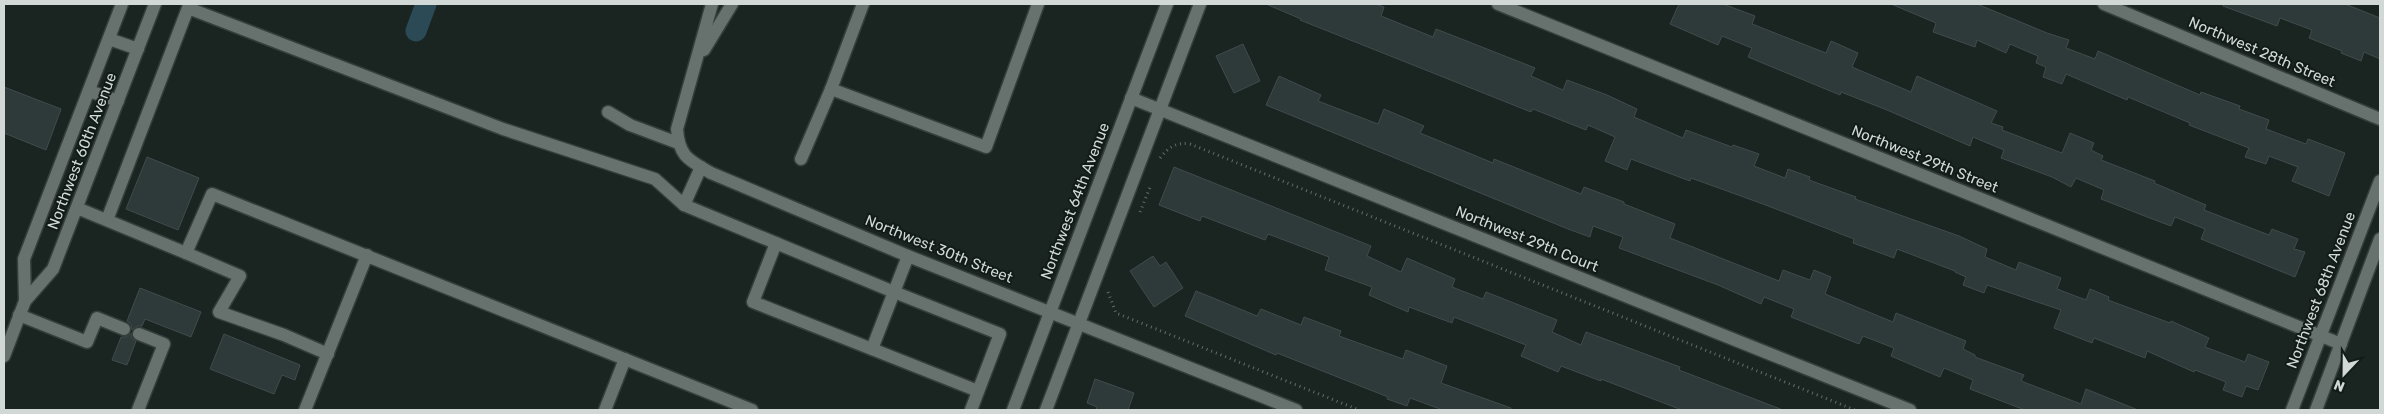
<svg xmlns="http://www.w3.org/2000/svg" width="2384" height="414" font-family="Rubik,sans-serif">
<rect width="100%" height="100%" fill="#1a2421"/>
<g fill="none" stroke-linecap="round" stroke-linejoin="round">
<!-- canal -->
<polyline stroke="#2c4a55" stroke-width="21" points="416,31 426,4"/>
</g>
<!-- building -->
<g fill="#2e3939" stroke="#404c4c">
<polygon points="1266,4 1375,4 1384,7 1381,16 1433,37 1436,29 1515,60 1535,68 1531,76 1563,90 1567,80 1607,95 1637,109 1634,117 1683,138 1686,130 1732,147 1733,145 1759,154 1754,166 1785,178 1788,169 1810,177 1809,180 1856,197 1855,199 1959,236 1987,249 1985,257 2016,270 2019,262 2061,278 2057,289 2086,300 2090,289 2109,297 2108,300 2170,323 2171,321 2209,338 2205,347 2245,362 2248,354 2269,362 2258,390 2246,386 2242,397 2223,390 2226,382 2195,370 2194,372 2147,351 2145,358 2094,338 2092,343 2054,328 2061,310 1987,285 1984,293 1963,285 1966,277 1955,272 1955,271 1897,249 1894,258 1853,243 1854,239 1763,204 1691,178 1690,181 1631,159 1627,170 1605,161 1615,137 1588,125 1586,130 1533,109 1531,112 1300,20 1301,19"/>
<polygon points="1679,4 1723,4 1755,16 1752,24 1826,53 1831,41 1858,53 1852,67 1911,92 1917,76 1997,111 1991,123 2003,127 2002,130 2062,153 2070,133 2094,143 2091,150 2103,156 2101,160 2155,181 2154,183 2206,205 2204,210 2269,235 2272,229 2298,239 2294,249 2305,252 2295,277 2201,239 2205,229 2175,217 2171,226 2142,215 2101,199 2104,190 2076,178 2071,187 2052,177 2001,158 2004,150 1973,137 1970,146 1887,110 1841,92 1840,95 1748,57 1752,48 1722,36 1718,45 1670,24"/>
<polygon points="1891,4 1977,4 2047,33 2069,40 2066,48 2095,59 2098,51 2200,95 2201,92 2240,106 2239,109 2269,120 2266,129 2306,144 2308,139 2345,153 2329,196 2292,181 2298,167 2269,156 2266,164 2245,157 2249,148 2189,125 2190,123 2128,97 2127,100 2066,74 2062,84 2043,77 2046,67 2036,63 2038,56 2010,44 2006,53 1977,40 1975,47 1933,32 1936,23"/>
<polygon points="2223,4 2345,4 2380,18 2380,59 2364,52 2361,61 2341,53 2342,51 2309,38 2312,30 2280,18 2277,26 2223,6"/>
<polygon points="1243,44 1260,81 1234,93 1216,56"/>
<polygon points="1279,76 1321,95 1318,101 1378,124 1384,109 1424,126 1420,133 1493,163 1494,159 1581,194 1584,187 1624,202 1624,204 1675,224 1670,238 1779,281 1783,270 1810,280 1814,270 1831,277 1825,294 1893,322 1896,313 1966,341 1963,349 1975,355 1975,357 2024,375 2021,381 2081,404 2086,389 2138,410 2025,410 1970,389 1973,380 1944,368 1940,377 1891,356 1894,348 1863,336 1859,344 1791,317 1794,309 1764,297 1761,304 1718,285 1619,248 1623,237 1593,226 1590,237 1568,229 1266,105"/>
<polygon points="4,87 61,109 46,150 4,133"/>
<polygon points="147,157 199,178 178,230 126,209"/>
<polygon points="1174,167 1371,246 1367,256 1401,272 1407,258 1455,279 1452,287 1483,299 1486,292 1557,320 1552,332 1581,345 1586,332 1680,367 1679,370 1783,410 1682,410 1601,379 1601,381 1561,366 1558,372 1521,356 1526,345 1454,317 1452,323 1409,307 1408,312 1369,295 1372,287 1325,270 1329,257 1268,234 1265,240 1202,216 1200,221 1159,205"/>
<polygon points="1153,256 1160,266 1166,262 1183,288 1154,307 1130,271"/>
<polygon points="140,288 201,312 191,337 145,319 142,326 137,326 132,330 131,324 127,321"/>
<polygon points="1196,291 1257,316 1261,309 1301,325 1304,317 1341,331 1339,336 1403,359 1406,350 1447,366 1441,383 1511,408 1511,410 1443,410 1410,398 1407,406 1387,399 1388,397 1277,353 1276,355 1185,316"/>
<polygon points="131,333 132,339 136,341 127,365 112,360 121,337 126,337"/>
<polygon points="224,334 300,365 295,380 282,375 274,394 210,369"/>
<polygon points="1095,379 1134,393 1128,410 1096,410 1097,407 1087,403"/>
</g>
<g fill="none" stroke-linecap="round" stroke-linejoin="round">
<defs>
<g id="minor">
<path d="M 712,4 L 677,129 C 679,157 689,160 711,173 L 908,256 L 1296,410"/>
<polyline points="1498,4 2341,344"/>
<polyline points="2104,4 2380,119"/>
<polyline points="109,39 138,49"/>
<polyline points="704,50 732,4"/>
<polyline points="831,89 986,147 1038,4"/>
<polyline points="89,91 118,101"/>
<polyline points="1131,98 1910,410"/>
<polyline points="608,112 630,125 678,143"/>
<polyline points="801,159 831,89 863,4"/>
<polyline points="701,167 684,205 894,292 872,349"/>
<polyline points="77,208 186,253 212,194 752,410"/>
<polyline points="107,220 188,8 503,129 655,179 684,205"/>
<polyline points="776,243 753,302 978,391"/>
<polyline points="186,253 240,276 219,312 284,335 328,354"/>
<polyline points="908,256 894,292 1000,334 971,410"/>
<polyline points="25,301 24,259 122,4"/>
<polyline points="19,315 87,342 97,318 124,329"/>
<polyline points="4,356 25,301 53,269 155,4"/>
<polyline points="138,410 164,344 139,334"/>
<polyline points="305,410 367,255"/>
<polyline points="605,410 625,359"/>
<polyline points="1013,410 1167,4"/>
<polyline points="1046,410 1200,4"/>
<polyline points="2292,410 2380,181"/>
<polyline points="2316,410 2380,239"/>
</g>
</defs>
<!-- minor casing -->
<use href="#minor" stroke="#363e3c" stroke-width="15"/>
<!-- path -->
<g stroke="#636c6a" stroke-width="3" stroke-dasharray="1 4" stroke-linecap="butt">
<path d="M 1160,158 C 1169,147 1176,142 1190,144 L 1855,410"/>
<polyline points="1140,212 1151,185"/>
<polyline points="1108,292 1116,313 1359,410"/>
</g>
<!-- minor -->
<use href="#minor" stroke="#67726f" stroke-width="12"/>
</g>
<g text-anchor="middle" stroke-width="4" stroke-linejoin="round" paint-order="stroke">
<!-- street labels -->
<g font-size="15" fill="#d1d8d6" stroke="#111b18">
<text transform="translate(2262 52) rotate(23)" y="5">Northwest 28th Street</text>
<text transform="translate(82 151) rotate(-69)" y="5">Northwest 60th Avenue</text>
<text transform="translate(1925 159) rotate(22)" y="5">Northwest 29th Street</text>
<text transform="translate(1075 201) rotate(-69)" y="5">Northwest 64th Avenue</text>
<text transform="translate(1527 239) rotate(22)" y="5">Northwest 29th Court</text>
<text transform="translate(939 249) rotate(22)" y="5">Northwest 30th Street</text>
<text transform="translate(2321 290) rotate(-69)" y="5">Northwest 68th Avenue</text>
</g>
</g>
<!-- border -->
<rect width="2384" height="414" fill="none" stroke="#d1d8d6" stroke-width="10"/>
<!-- north arrow -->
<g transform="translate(2344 374) rotate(202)" stroke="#111b18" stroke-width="4" paint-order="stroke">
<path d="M0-4L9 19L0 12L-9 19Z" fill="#d1d8d6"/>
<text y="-8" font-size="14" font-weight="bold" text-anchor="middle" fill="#d1d8d6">N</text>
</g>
</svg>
